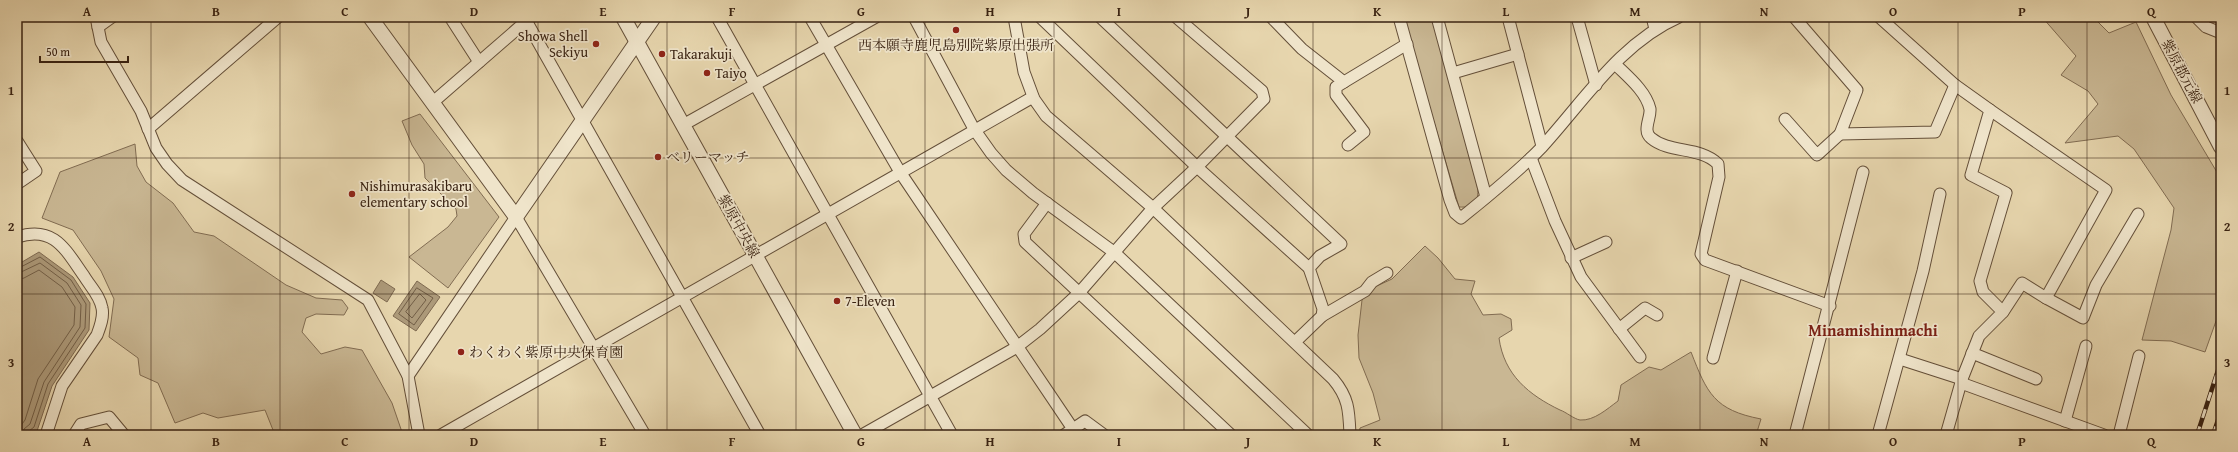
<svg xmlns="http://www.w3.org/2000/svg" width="2238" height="452" font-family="'Gentium Book Plus','Noto Serif JP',serif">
<rect width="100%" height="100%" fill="#e7d6ae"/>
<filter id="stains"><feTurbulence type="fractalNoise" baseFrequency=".005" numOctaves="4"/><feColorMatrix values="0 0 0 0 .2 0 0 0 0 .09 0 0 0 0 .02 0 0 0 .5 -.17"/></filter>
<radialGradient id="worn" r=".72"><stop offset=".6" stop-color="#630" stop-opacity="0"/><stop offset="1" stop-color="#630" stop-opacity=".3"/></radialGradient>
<!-- green -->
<g fill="#c9b793" stroke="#816c52">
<path d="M 1403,17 L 1432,17 L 1477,185 C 1480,200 1475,208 1459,207 Z"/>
<polygon points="2042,17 2093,17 2109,33 2136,22 2171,95 2221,179 2221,307 2205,352 2171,341 2142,340 2171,230 2174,208 2134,149 2118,136 2065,143 2098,104 2088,91 2061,75 2076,56"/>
<polygon points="420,114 499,217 448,288 409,257 448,227 457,216 456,209 425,178 424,164 412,145 402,121"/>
<polygon points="135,144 137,166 146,182 173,203 194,232 214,236 286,285 316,298 342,300 348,308 344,315 316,314 306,318 302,332 321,354 345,347 362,350 392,403 403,435 275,435 265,410 218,418 203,413 175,423 158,383 140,375 138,358 109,337 114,299 101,271 73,230 42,218 60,172"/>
<path d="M 1425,246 L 1438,258 L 1455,279 L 1475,281 L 1471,294 L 1483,315 L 1501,314 L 1511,319 L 1512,330 L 1499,338 C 1504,375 1529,395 1560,410 C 1566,412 1574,419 1580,420 C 1594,421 1607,409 1618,401 L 1621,385 L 1649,367 L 1661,370 L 1691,352 C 1707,393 1714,410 1761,419 L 1756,435 L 1359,435 L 1360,428 L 1380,420 L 1373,393 L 1359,358 L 1358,335 L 1362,300 L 1368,290 L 1392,279 Z"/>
</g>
<!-- water -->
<g fill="#ac9979" stroke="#7e6950">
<polygon points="39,252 73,277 90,303 89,330 52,386 37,431 29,435 17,435 17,265"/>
<polygon points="381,280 395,289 387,302 373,293"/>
<polygon points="417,281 440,297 416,331 393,316"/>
</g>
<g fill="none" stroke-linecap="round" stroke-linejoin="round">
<!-- shore -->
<g stroke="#725e46" stroke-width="1">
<polyline points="17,269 40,257 71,280 86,304 85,328 48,384 34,427 29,431 28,435"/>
<polyline points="17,274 40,263 67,283 81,305 80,327 44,382 30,424 24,429 23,435"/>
<polyline points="17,280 24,278 39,270 62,287 75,307 74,325 38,379 25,420 17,431"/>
<polygon points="417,288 433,298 414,325 399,314"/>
<polygon points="420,294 426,300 412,318 406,312"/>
</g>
<!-- stream -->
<polyline stroke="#7e6950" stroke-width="3.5" points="1366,433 1367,435"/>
<defs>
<g id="minor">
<polyline points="96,17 101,42 141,111 156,148 167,164 182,180 368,300 408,376 419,435"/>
<polyline points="450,17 479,62"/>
<polyline points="524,17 760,435"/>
<polyline points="717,17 952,435"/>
<polyline points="810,17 900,172 1073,429 1085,421 1104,435"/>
<polyline points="914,17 974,129 991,153 1006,170 1033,193 1115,253 1308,435"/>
<path d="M 1014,17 L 1024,72 L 1034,99 L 1046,116 L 1153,208 L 1333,379 C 1349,398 1349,411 1350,435"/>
<polyline points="1040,17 1197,167 1309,268"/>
<polyline points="1100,17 1341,244 1320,256 1309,268 1323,309 1322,316 1295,342"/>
<polyline points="1271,17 1302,49 1344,82 1407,44"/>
<path d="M 1399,17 L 1450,200 L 1455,213 L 1461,218 C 1488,196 1517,173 1541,148 C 1584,101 1620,43 1679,17"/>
<polyline points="1437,17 1486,197"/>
<polyline points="1508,17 1542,146"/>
<polyline points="1577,17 1596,85"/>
<polyline points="1652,17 1655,29"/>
<polyline points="1794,17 1857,90 1840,134 1935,132 1955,85"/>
<polyline points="1879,17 1955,85 1990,110 1971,175 2006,193 1980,281 1983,292 2003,312 1979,336 1962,379 1946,435"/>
<polyline points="2196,17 2206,27 2221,33"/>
<polyline points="98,27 112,17"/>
<path d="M 1615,64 C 1627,76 1646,91 1650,109 C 1651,118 1642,131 1651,138 C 1670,154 1700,146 1718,164 L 1719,177 L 1701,254 L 1705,260 L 1830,306"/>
<polyline points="1453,73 1518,54"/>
<polyline points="1344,82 1336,87 1336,95 1364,132 1348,145"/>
<polyline points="432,103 531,17"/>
<polyline points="1990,110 2106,190 2046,298 2083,318 2096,285 2138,214"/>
<polyline points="1785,119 1817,155 1840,134"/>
<polyline points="683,125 876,17"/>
<polyline points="148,129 278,17"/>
<polyline points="17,141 36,171 17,184"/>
<polyline points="1531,158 1555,221 1581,277 1640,357"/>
<polyline points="1047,203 1024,234 1025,242 1231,435"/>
<path d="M 17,237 C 54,225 65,249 84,276 C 90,286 100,296 102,308 C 104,317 100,327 97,335 L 62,386 L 46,435"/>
<polyline points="1571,258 1606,242"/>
<polyline points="2003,312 2022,283 2046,298"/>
<polyline points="1322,316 1365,291 1372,282 1387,273"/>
<polyline points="1619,329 1645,308 1657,315"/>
<polyline points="1972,353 2036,379"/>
<polyline points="1713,358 1737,271"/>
<polyline points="1900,359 1962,379"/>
<polyline points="408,376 516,217 645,435"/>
<polyline points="1961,383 2104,435"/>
<polyline points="2065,421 2086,346"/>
<polyline points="74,435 81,424 109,417 124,435"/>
<polyline points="441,435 1033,97"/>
<polyline points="862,435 1017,347 1040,329 1079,293 1153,208 1197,167 1264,99 1262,91 1176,17"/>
<polyline points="1064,435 1073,429 1077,435"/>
<polyline points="1795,435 1863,172"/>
<polyline points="1878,435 1923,271 1940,194"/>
<polyline points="2119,435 2139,356"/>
</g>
<g id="tertiary">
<polyline points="370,17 516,217 654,17"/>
<polyline points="623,17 855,435"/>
<polyline points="2153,17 2221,147"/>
</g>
</defs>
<!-- minor casing -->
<use href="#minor" stroke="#644f39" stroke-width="13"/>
<!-- tertiary casing -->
<use href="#tertiary" stroke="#644f39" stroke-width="16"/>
<!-- minor -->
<use href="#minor" stroke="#efe4ca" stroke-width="11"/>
<!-- tertiary -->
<use href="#tertiary" stroke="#efe4ca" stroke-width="14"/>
<defs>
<g id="rail">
<polyline points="2197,435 2221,361"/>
<polyline points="2213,435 2221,411"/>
</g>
</defs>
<!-- rail casing -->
<use href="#rail" stroke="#392212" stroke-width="4.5"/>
<!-- rail -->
<use href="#rail" stroke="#efe4ca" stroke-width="3" stroke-dasharray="9" stroke-linecap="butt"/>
</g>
<!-- grid -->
<path fill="none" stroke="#392212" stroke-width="1" stroke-opacity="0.55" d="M 151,17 L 151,435M 280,17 L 280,435M 409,17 L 409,435M 538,17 L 538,435M 667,17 L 667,435M 796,17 L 796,435M 925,17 L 925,435M 1054,17 L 1054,435M 1184,17 L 1184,435M 1313,17 L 1313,435M 1442,17 L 1442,435M 1571,17 L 1571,435M 1700,17 L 1700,435M 1829,17 L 1829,435M 1958,17 L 1958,435M 2087,17 L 2087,435M 17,158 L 2221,158M 17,294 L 2221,294"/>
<!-- markers -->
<g fill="#8f2418" stroke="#efe4ca" stroke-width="1.5">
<circle cx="956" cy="30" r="4"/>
<circle cx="596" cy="44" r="4"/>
<circle cx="662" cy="54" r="4"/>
<circle cx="707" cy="73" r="4"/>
<circle cx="658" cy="157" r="4"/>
<circle cx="352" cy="194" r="4"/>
<circle cx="837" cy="301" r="4"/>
<circle cx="461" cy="352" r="4"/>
</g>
<g text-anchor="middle" stroke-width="3.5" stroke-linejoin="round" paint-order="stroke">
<!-- poi labels -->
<g font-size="14" fill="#392212" stroke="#efe4ca" text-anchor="start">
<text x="588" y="41" text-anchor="end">Showa Shell<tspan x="588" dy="16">Sekiyu</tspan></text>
<text x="956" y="50" text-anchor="middle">西本願寺鹿児島別院紫原出張所</text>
<text x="670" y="59">Takarakuji</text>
<text x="715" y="78">Taiyo</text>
<text x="666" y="162">ベリーマッチ</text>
<text x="360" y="191">Nishimurasakibaru<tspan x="360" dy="16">elementary school</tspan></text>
<text x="845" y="306">7-Eleven</text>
<text x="469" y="357">わくわく紫原中央保育園</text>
</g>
<!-- street labels -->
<g font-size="14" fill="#392212" stroke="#efe4ca">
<text transform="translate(2182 71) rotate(62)" y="5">紫原郡元線</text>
<text transform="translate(739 226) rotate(61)" y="5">紫原中央線</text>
</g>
<!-- quarter labels -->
<g font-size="16" font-weight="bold" fill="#7a1f14" stroke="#efe4ca">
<text x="1873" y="336">Minamishinmachi</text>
</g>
</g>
<!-- margin -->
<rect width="2238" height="452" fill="none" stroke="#e7d6ae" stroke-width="44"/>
<!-- scale -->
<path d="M40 56v6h88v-6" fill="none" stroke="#392212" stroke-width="2"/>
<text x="46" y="56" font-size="12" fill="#392212" stroke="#efe4ca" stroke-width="3" paint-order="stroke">50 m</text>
<rect x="22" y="22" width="2194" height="408" fill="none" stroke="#392212" stroke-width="1.5"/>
<g font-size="13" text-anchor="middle" font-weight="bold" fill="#392212">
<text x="87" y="16">A</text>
<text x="216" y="16">B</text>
<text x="345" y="16">C</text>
<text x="474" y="16">D</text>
<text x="603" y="16">E</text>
<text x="732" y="16">F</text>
<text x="861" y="16">G</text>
<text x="990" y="16">H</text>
<text x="1119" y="16">I</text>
<text x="1248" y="16">J</text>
<text x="1377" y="16">K</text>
<text x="1506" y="16">L</text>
<text x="1635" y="16">M</text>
<text x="1764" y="16">N</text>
<text x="1893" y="16">O</text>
<text x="2022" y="16">P</text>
<text x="2151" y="16">Q</text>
<text x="11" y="95">1</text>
<text x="2227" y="95">1</text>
<text x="11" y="231">2</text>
<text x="2227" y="231">2</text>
<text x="11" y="367">3</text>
<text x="2227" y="367">3</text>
<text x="87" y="446">A</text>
<text x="216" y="446">B</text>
<text x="345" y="446">C</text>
<text x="474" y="446">D</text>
<text x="603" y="446">E</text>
<text x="732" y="446">F</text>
<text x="861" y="446">G</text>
<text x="990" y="446">H</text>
<text x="1119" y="446">I</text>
<text x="1248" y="446">J</text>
<text x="1377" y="446">K</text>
<text x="1506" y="446">L</text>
<text x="1635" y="446">M</text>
<text x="1764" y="446">N</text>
<text x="1893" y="446">O</text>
<text x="2022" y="446">P</text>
<text x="2151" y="446">Q</text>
</g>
<rect width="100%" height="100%" filter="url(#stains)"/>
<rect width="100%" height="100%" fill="url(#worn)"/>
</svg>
